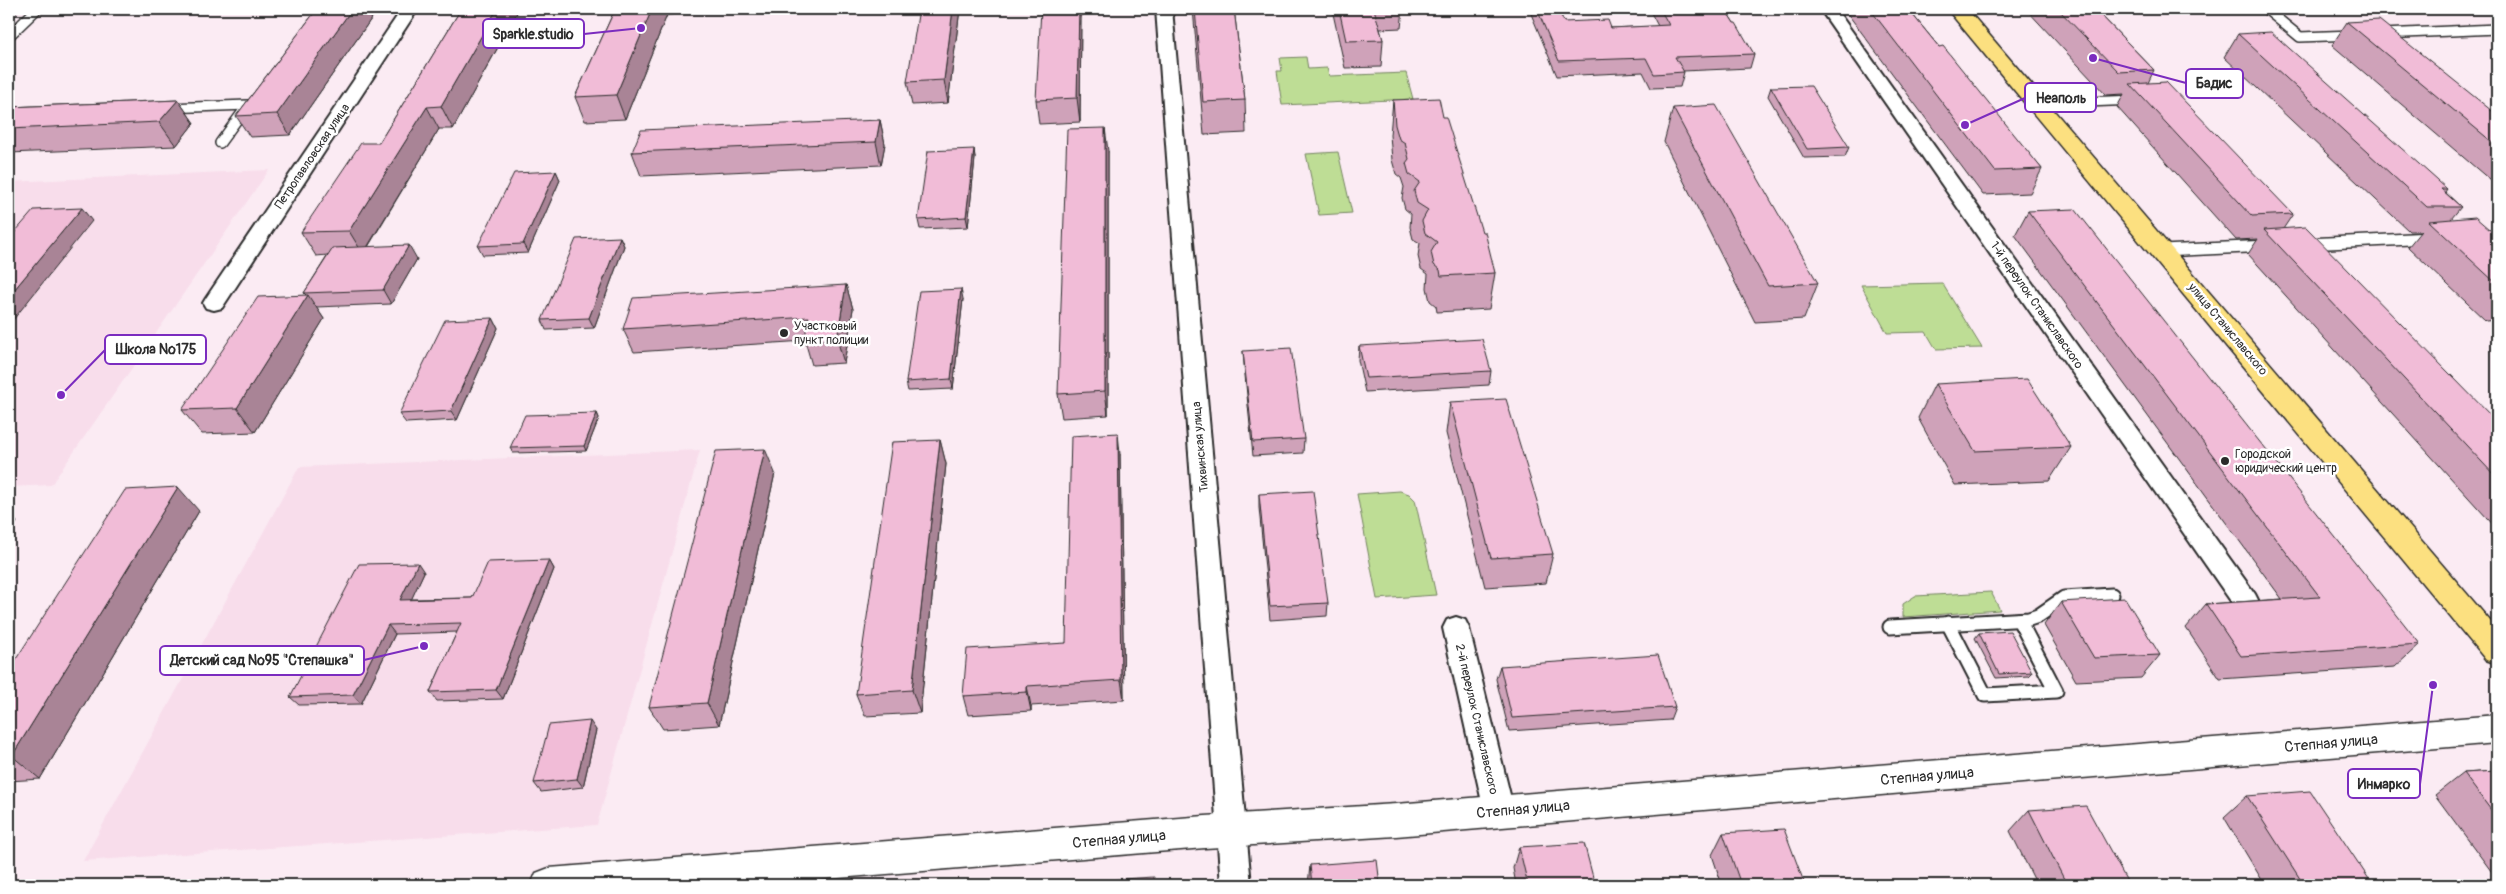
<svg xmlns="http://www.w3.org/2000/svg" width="2506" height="894" font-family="Pangolin,sans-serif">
<rect width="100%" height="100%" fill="#fbebf3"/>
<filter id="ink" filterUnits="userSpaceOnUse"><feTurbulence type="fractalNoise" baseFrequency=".02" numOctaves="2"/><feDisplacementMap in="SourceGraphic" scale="10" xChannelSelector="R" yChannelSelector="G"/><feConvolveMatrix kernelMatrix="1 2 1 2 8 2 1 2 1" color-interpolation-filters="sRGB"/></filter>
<g filter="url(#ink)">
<!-- built -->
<g fill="#f8ddeb">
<polygon points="269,170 51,485 9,487 9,182"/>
<polygon points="700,450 597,825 83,861 299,467"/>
</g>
<!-- green -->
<g fill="#bedd95" stroke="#748460">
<polygon points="1306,57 1308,69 1327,68 1329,76 1406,73 1413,99 1282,105 1277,71 1282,71 1280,58"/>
<polygon points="1338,152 1352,213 1319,215 1306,154"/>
<polygon points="1942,283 1982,348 1936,349 1926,332 1887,333 1861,285"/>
<polygon points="1400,491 1409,494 1415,500 1436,595 1377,599 1357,494"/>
<polygon points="1991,592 2000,610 1903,617 1903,604 1915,596"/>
</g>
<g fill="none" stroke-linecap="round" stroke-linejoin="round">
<defs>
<g id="service-far2">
<polyline points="2266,9 2300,37 2353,35"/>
<polyline points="2382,34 2497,29"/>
<polyline points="9,36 37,9"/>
<polyline points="2039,104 2135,100"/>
<polyline points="167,108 248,105"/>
<polyline points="220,143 247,106"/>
<polyline points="2419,239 2431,238"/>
</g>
<g id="service-far1">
<polyline points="2307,244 2431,238"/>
<polyline points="2162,251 2268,246"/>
</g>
<g id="service">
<polyline points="1948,623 1985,695 2056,691 2019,620"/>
<polyline points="1890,627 2029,619 2038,616 2064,598 2112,595"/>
</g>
<g id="minor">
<polygon points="402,9 418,9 222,308 214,310 206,308 203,303 206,298"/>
<polygon points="1156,9 1172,9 1251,885 1221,885"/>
<polygon points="1820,9 1836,9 2255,594 2259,602 2255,610 2246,613 2237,610"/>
<polygon points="1456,617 1465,620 1469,628 1514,811 1509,821 1499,825 1489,821 1484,811 1443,628 1447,620"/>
</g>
<polygon id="tertiary" points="2497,715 2497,743 1396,836 1205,848 752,885 531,885 536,873 549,868 1205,816 1396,804"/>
<polygon id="primary" points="1947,9 1967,9 2497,629 2497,664 2486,660"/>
</defs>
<!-- service-far2 casing -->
<use href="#service-far2" stroke="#2b2b2b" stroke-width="12"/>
<!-- service-far1 casing -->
<use href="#service-far1" stroke="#2b2b2b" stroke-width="14"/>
<!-- service casing -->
<use href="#service" stroke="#2b2b2b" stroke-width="17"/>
<!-- minor casing -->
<use href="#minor" stroke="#2b2b2b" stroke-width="4"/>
<!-- tertiary casing -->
<use href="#tertiary" stroke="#2b2b2b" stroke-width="3"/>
<!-- primary casing -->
<use href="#primary" stroke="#2b2b2b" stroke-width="3"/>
<!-- service-far2 -->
<use href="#service-far2" stroke="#fff" stroke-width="9"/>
<!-- service-far1 -->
<use href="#service-far1" stroke="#fff" stroke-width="11"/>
<!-- service -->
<use href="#service" stroke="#fff" stroke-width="13"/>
<!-- minor -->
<use href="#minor" fill="#fff" fill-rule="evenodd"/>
<!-- tertiary -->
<use href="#tertiary" fill="#fff" fill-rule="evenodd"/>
<!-- primary -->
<use href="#primary" fill="#fce080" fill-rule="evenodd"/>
</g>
<!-- wall -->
<g fill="#cfa2b9" stroke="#2b2b2b">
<polygon points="317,9 378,9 290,135 250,137 236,116"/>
<polygon points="461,9 519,9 453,129 439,129 368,247 417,259 391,304 316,307 324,319 255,432 202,434 182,410 306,295 304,293 328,255 316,256 301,232 379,143"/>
<polygon points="615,9 682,9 680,14 667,15 625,119 585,121 575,97"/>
<polygon points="960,9 948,103 912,105 907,82"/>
<polygon points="1081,9 1080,122 1039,124 1036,100"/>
<polygon points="1193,9 1234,9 1245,100 1246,133 1204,135"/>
<polygon points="1332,9 1403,9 1401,28 1380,29 1383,40 1381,67 1345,68"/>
<polygon points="1529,9 1558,9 1564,22 1611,28 1658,26 1649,9 1725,9 1754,54 1750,68 1683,71 1684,72 1680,87 1651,88 1643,72 1557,76"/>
<polygon points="1844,9 1908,9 1939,47 2042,169 2030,193 1983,195"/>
<polygon points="2026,9 2095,9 2154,70 2148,83 2293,214 2283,229 2497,422 2497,529 2248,254 2258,239 2236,240 2117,107 2124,94 2106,95"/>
<polygon points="2347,22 2497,115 2497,186 2332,45"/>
<polygon points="2238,34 2447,189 2445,192 2461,207 2451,219 2497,236 2497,320 2486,321 2408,247 2421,231 2409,231 2224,57"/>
<polygon points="1771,87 1849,147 1845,157 1804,158 1768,96"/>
<polygon points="178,100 194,123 176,146 9,153 9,107"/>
<polygon points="1393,100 1443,117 1495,273 1489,309 1437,312 1436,306 1430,301 1427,288 1428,274 1421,269 1418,256 1420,243 1413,239 1410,227 1411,214 1405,209 1402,198 1404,187 1401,178 1396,174 1392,160 1390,135"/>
<polygon points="1673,108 1818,283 1804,319 1755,322 1664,142"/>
<polygon points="880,120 885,144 881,165 641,176 632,152"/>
<polygon points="974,149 975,158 968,227 920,229 918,220"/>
<polygon points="1108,151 1108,415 1062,418 1058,394"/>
<polygon points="556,171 560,180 528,253 483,255 478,246"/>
<polygon points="2028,211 2420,644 2395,667 2220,679 2186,628 2206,604 2282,599 2015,235"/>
<polygon points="620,237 624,246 594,328 546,330 542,320"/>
<polygon points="846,285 853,309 844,363 812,365 805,341 634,352 623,329"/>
<polygon points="963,299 953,389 908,391 906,382"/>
<polygon points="493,318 498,328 457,420 406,423 399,414"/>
<polygon points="1359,346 1491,371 1489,385 1365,392 1358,360"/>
<polygon points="1243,351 1304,439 1303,453 1253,456 1244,365"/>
<polygon points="1935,384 2071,447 2049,481 1955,485 1918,418"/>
<polygon points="1450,402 1553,554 1546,583 1485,587 1446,433"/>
<polygon points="597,413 599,418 586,451 513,453 510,448"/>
<polygon points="940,440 946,464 920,713 865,716 856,694"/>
<polygon points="1120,454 1124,700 1031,706 1031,711 968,715 963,696 1066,643"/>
<polygon points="775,473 719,725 663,729 649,707"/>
<polygon points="1259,494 1328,603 1327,616 1270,620 1259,508"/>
<polygon points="199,511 40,779 9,781 9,670"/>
<polygon points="549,560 554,569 503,699 437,701 430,692 457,632 395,634 361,704 299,705 290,697 424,572 411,599 472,598"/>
<polygon points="2061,602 2160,655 2141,678 2076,681 2044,625"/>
<polygon points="1979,633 2032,672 2028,676 1996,678 1975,638"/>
<polygon points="1500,666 1675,707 1670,720 1509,731 1496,679"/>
<polygon points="596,730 583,787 541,792 534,783"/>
<polygon points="2497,771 2497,879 2435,795 2463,773"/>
<polygon points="2247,796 2373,885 2265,885 2224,817"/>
<polygon points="2029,810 2129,885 2037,885 2010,831"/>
<polygon points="1723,833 1805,885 1722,885 1712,855"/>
<polygon points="1519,847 1595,885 1516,885 1513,868"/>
<polygon points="1310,865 1380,885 1308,885"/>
</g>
<!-- shaded-wall -->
<g fill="#a98496" stroke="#2b2b2b">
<polygon points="9,9 20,9 9,19"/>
<polygon points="352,9 378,9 290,135 277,114"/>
<polygon points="497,9 519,9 453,129 441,106"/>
<polygon points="652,9 665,9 667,15 625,119 616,95"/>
<polygon points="678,9 682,9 680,14"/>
<polygon points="953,9 960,9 948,103 944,80"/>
<polygon points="1079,9 1081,9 1080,122 1077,98"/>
<polygon points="178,100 194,123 176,146 159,122"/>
<polygon points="427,107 439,129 363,254 349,231"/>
<polygon points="880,120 885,144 881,165 876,142"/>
<polygon points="1105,128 1108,151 1108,415 1105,391"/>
<polygon points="974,149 975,158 968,227 966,217"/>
<polygon points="556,171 560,180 528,253 523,244"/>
<polygon points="82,208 92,221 9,325 9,296"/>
<polygon points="620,237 624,246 594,328 589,318"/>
<polygon points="409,245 417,259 391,304 383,290"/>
<polygon points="846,285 853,309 844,363 837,339"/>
<polygon points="961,289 963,299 953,389 951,379"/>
<polygon points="308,295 324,319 255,432 237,408"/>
<polygon points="493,318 498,328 457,420 451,411"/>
<polygon points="597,413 599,418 586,451 584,446"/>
<polygon points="1118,433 1120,454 1124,700 1121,680"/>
<polygon points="940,440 946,464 920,713 912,690"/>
<polygon points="765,449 775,473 719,725 707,703"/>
<polygon points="178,487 199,511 40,779 12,756"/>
<polygon points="9,513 17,522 9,534"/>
<polygon points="549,560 554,569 503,699 496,690"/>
<polygon points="418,563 424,572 407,609 400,600"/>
<polygon points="388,625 395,634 361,704 353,695"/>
<polygon points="1027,686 1031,706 1031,711 1027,692"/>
<polygon points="590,721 596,730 583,787 577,779"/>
</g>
<!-- building -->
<g fill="#f1bcd7" stroke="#2b2b2b">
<polygon points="317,9 352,9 277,114 236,116"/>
<polygon points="461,9 497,9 441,106 427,107 349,231 301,232 361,143 379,143"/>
<polygon points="615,9 652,9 616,95 575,97"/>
<polygon points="919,9 953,9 944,80 907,82"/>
<polygon points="1041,9 1079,9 1077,98 1036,100"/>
<polygon points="1195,9 1234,9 1245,100 1203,102"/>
<polygon points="1339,9 1374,9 1383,40 1346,41"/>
<polygon points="1537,9 1558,9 1564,22 1608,20 1611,28 1669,25 1660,9 1725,9 1734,23 1736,23 1754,54 1675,57 1684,72 1654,74 1646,58 1559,61"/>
<polygon points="1870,9 1908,9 1939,47 1943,46 2042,169 1995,171"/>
<polygon points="2058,9 2095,9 2154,70 2119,72"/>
<polygon points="2379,20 2497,115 2497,146 2347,22"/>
<polygon points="2271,32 2447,189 2441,189 2461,207 2427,207 2238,34"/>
<polygon points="2166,82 2293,214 2252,216 2130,84"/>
<polygon points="1811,86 1849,147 1807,149 1771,87"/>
<polygon points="1439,98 1443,117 1446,117 1482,232 1485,232 1495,273 1441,276 1440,270 1434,265 1431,252 1437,242 1425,233 1422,221 1428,210 1417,203 1414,191 1420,182 1409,174 1406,163 1409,159 1405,143 1399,139 1395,125 1393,100"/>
<polygon points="178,100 159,122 9,129 9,107"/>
<polygon points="1716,105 1818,283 1768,286 1673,108"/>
<polygon points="880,120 876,142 632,152 641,130"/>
<polygon points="1105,128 1105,391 1058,394 1067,129"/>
<polygon points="974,149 966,217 918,220 928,151"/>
<polygon points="556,171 523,244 478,246 514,173"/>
<polygon points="82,208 9,296 9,239 34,210"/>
<polygon points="2075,209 2420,644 2241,656 2206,604 2320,597 2028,211"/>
<polygon points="2475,217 2497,236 2497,284 2429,221"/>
<polygon points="2306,227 2497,422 2497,478 2264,230"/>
<polygon points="620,237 589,318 542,320 576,239"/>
<polygon points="409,245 383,290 304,293 333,248"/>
<polygon points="846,285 837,339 804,341 809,317 623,329 633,298"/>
<polygon points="961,289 951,379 906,382 919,291"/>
<polygon points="308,295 237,408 182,410 258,297"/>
<polygon points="493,318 451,411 399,414 445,320"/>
<polygon points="1482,339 1491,371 1366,378 1359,346"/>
<polygon points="1291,348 1304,439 1253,442 1243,351"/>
<polygon points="2027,379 2071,447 1975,451 1935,384"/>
<polygon points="1506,399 1553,554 1491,558 1450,402"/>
<polygon points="597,413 584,446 510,448 525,415"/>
<polygon points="1118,433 1121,680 1027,686 1027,692 963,696 967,649 1066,643 1071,436"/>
<polygon points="940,440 912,690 856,694 892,442"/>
<polygon points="765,449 707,703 649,707 716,451"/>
<polygon points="178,487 12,756 9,757 9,670 125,490"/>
<polygon points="1313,491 1328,603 1270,606 1259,494"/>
<polygon points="549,560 496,690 430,692 461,623 388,625 353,695 290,697 359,564 418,563 400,600 472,598 488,562"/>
<polygon points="2125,598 2160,655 2094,658 2061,602"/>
<polygon points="2010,631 2032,672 1999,674 1979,633"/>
<polygon points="1658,655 1675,707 1512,718 1500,666"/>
<polygon points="590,721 577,779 534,783 549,725"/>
<polygon points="2497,771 2497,818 2463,773"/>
<polygon points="2310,791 2373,885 2304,885 2247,796"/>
<polygon points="2086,806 2129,885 2067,885 2029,810"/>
<polygon points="1784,829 1805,885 1741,885 1723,833"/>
<polygon points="1584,843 1595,885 1528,885 1519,847"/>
<polygon points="1377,860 1380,885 1312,885 1310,865"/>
<polygon points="1154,877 1154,885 1091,885 1091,881"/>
</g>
</g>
<!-- markers -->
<g fill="#2b2b2b" stroke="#fff" stroke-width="2">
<circle cx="784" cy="333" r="5"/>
<circle cx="2225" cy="461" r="5"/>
</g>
<g text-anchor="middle" stroke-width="5" stroke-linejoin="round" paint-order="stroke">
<!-- street labels -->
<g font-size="12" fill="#2b2b2b" stroke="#fff">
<text transform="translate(312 156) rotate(-56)" y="4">Петропавловская улица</text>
<text transform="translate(2037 305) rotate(55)" y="4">1-й переулок Станиславского</text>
<text transform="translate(2228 329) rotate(50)" y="4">улица Станиславского</text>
<text transform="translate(1200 447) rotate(-95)" y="4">Тихвинская улица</text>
<text transform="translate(1477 719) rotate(77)" y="4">2-й переулок Станиславского</text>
</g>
<!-- poi labels -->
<g font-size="12" fill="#2b2b2b" stroke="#fff" text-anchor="start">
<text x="794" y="330">Участковый<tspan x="794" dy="14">пункт полиции</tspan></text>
<text x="2235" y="458">Городской<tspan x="2235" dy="14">юридический центр</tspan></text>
</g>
<!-- near-street labels -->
<g font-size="15" fill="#2b2b2b" stroke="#fff">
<text transform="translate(2331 743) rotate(-5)" y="5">Степная улица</text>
<text transform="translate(1927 776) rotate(-5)" y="5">Степная улица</text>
<text transform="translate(1523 809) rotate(-5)" y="5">Степная улица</text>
<text transform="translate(1119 839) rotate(-5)" y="5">Степная улица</text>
</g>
</g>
<!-- callouts -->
<path fill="none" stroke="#7b2cbf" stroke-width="2" d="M641 28L584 34M2093 58L2186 83M1965 125L2025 98M61 395L105 350M424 646L364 660M2433 685L2420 784"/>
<g fill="#7b2cbf" stroke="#fff" stroke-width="2">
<circle cx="641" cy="28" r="5"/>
<circle cx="2093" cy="58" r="5"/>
<circle cx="1965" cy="125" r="5"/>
<circle cx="61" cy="395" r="5"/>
<circle cx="424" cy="646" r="5"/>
<circle cx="2433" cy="685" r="5"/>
</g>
<g fill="#fff" stroke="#7b2cbf" stroke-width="2">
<rect x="483" y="19" width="101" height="29" rx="5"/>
<rect x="2186" y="69" width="57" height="29" rx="5"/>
<rect x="2025" y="83" width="71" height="29" rx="5"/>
<rect x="105" y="335" width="101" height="29" rx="5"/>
<rect x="160" y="646" width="204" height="29" rx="5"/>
<rect x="2348" y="769" width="72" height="29" rx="5"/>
</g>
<g font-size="14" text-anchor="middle" font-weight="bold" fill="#2b2b2b">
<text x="533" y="39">Sparkle.studio</text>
<text x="2214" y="88">Бадис</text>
<text x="2061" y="103">Неаполь</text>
<text x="156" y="354">Школа №175</text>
<text x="262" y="665">Детский сад №95 "Степашка"</text>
<text x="2384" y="789">Инмарко</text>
</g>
<!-- margin -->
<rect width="2506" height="894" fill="none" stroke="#fff" stroke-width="30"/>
<rect x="15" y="15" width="2476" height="864" fill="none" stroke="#2b2b2b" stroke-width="2" filter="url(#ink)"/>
</svg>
